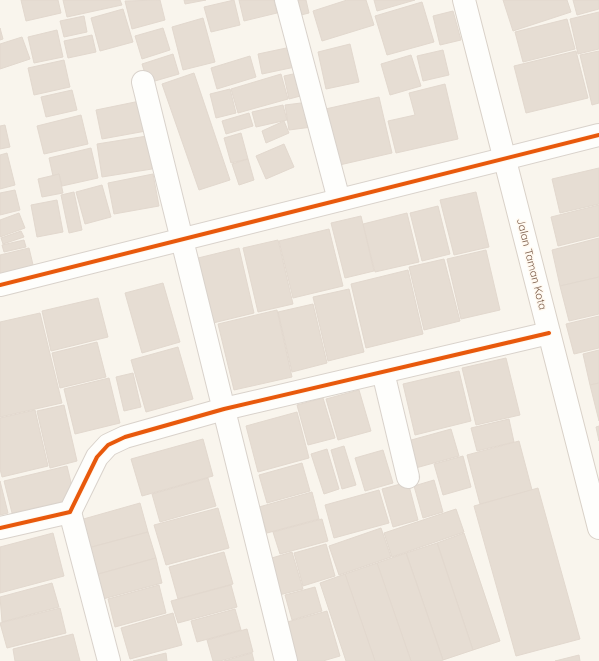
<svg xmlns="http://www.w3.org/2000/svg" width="599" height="661" font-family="Quicksand,sans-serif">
<rect width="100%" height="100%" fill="#f9f5ed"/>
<!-- building -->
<g fill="#e6ddd3" stroke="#e2d8ce">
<polygon points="21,0 58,0 61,13 26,21"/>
<polygon points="63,0 120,0 122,5 67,17"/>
<polygon points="160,0 165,20 132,29 125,1"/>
<polygon points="184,0 206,0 185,4"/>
<polygon points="234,0 240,25 211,32 204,7"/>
<polygon points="239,0 274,0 277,13 244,21"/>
<polygon points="294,0 306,0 309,13 297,16"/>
<polygon points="347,0 366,0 374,25 322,41 313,11"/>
<polygon points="374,0 415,0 377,11"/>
<polygon points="503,0 567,0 571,12 513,31"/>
<polygon points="573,0 599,0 599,9 577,15"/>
<polygon points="422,2 434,42 387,55 375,16"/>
<polygon points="123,9 133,42 100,51 91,18"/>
<polygon points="453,11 461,40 440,45 433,16"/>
<polygon points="599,12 599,49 578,54 570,19"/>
<polygon points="84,16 87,32 64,37 60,21"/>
<polygon points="203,18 215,62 183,70 172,27"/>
<polygon points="567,19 575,49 523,62 515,32"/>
<polygon points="0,28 3,39 0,40"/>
<polygon points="163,28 170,50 142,59 135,36"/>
<polygon points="57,30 63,57 34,63 28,37"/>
<polygon points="92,35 96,52 68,58 64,41"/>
<polygon points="22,37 30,59 0,69 0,44"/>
<polygon points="350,44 359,82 326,89 318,52"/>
<polygon points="291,47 295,67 262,74 258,54"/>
<polygon points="443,50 449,75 423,81 417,56"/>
<polygon points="576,51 588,98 526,113 514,66"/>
<polygon points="599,51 599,103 592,105 580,55"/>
<polygon points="173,54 179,74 148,83 142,64"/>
<polygon points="411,55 421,86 390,95 381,64"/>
<polygon points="250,56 256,77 217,89 211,68"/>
<polygon points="64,60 70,87 34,95 28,68"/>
<polygon points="302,72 308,94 289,99 284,76"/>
<polygon points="194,73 230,180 199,190 162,84"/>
<polygon points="281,74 288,99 238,113 231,89"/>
<polygon points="445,84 458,139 396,153 388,121 415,115 409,93"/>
<polygon points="230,89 236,113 216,118 210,94"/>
<polygon points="72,90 77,110 46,117 41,97"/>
<polygon points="379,97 392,153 335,166 321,110"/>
<polygon points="140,101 146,131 102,139 96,110"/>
<polygon points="309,102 312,127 289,130 285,105"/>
<polygon points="283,105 287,120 256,127 252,112"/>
<polygon points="249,113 253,126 226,134 222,121"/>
<polygon points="81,115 88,144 44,154 37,126"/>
<polygon points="284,121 289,133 266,143 262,131"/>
<polygon points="5,125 10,147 0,149 0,126"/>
<polygon points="241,133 248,159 231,163 224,138"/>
<polygon points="147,136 152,169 102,177 97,144"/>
<polygon points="284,144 294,167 266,179 256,156"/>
<polygon points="91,148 98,178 62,186 59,174 53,176 49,158"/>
<polygon points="7,153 15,185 0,189 0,155"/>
<polygon points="248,159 254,180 239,185 232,164"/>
<polygon points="599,168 599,204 560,213 552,179"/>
<polygon points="59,174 63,193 42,197 38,179"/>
<polygon points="153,174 159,206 114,214 108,183"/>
<polygon points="102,185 111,217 85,224 76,192"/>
<polygon points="15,190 20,210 0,215 0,193"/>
<polygon points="74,192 82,230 69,233 61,195"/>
<polygon points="476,192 489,247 454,255 440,200"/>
<polygon points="57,200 63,232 37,237 31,205"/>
<polygon points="599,205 599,236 558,246 551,217"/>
<polygon points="438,206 450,254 422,261 410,213"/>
<polygon points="19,213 25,228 0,237 0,220"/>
<polygon points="407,213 419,262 375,272 363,224"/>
<polygon points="361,216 374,271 345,278 331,223"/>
<polygon points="329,229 343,286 293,298 279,241"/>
<polygon points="21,231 24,237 3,244 1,238"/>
<polygon points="599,238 599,277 560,286 552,250"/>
<polygon points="24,240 26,247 4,252 2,245"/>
<polygon points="278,240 293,304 258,312 243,248"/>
<polygon points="29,248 34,269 0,277 0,255"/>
<polygon points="239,248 254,313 213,323 198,258"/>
<polygon points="486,250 500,310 461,319 447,259"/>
<polygon points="444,259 460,321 424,330 409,267"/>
<polygon points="408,270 423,334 366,348 351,284"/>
<polygon points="599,277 599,314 569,321 560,286"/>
<polygon points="163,283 180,342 142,353 125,293"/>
<polygon points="349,289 364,352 328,361 313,297"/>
<polygon points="98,298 108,337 51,351 42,311"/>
<polygon points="313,304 327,363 292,372 278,312"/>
<polygon points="277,310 292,377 234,390 218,324"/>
<polygon points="40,313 62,403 0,417 0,322"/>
<polygon points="599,316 599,348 574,354 566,324"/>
<polygon points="97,342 106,377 60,388 52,353"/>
<polygon points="178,347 193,399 146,412 131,360"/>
<polygon points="599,350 599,383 590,385 583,354"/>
<polygon points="506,358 520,415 476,425 462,368"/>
<polygon points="459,371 471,421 415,435 403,384"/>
<polygon points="133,373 141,407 124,411 116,377"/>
<polygon points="109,378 120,423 75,434 64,389"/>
<polygon points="599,383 599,421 590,385"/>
<polygon points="359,390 371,431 338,440 326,399"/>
<polygon points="323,398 335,438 308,445 297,405"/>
<polygon points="64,405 77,461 50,468 37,411"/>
<polygon points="35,410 48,466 2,477 0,469 0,418"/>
<polygon points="297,412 309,458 258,472 246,426"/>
<polygon points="509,419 514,442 477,451 471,428"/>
<polygon points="599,426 599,441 596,427"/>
<polygon points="451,429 459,456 412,469 404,442"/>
<polygon points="203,439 213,476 142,496 131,459"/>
<polygon points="519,441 532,490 480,504 467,455"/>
<polygon points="344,446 356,485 342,489 331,450"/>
<polygon points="327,449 339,489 324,494 311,454"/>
<polygon points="383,450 393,483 365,491 355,458"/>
<polygon points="463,456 471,487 443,495 434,464"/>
<polygon points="302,463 310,491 267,503 259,475"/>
<polygon points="67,466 75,499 12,513 4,481"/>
<polygon points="208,478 216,506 160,522 152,494"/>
<polygon points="434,480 443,512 423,518 414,486"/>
<polygon points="0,481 8,513 0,515"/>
<polygon points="408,482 418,520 393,527 382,489"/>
<polygon points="538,488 580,639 516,656 474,506"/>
<polygon points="379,490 389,523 334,538 325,505"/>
<polygon points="312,492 319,519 267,533 259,507"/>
<polygon points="140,503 148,532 88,548 80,520"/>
<polygon points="218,508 229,548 166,565 154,525"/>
<polygon points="456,509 464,532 392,557 384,533"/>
<polygon points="322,519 328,541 280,554 273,532"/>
<polygon points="381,528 391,557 339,575 329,546"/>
<polygon points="148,532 156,558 95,575 88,548"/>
<polygon points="53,533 64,576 0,593 0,547"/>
<polygon points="464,533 500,641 473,650 437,543"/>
<polygon points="437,543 473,650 443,660 406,553"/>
<polygon points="326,544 335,576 303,586 294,553"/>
<polygon points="224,552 233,584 178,599 169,567"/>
<polygon points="292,552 303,589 275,596 265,560"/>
<polygon points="406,553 443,660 441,661 411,661 377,563"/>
<polygon points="156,558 162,583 103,599 95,575"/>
<polygon points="377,563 411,661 375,661 345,574"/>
<polygon points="345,574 375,661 346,661 320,583"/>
<polygon points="52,583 59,607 2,622 0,597"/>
<polygon points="159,585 166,613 115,627 108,599"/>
<polygon points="231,585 237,607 178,623 171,601"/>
<polygon points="315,587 322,611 292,620 285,595"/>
<polygon points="60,608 66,633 7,648 0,623"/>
<polygon points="235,609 241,630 197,642 191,621"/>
<polygon points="327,611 340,656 323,661 290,661 280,624"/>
<polygon points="173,613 182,645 130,659 121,628"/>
<polygon points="247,629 253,652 220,661 213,661 207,640"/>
<polygon points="73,634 80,661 15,661 13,649"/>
<polygon points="166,653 167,661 133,661"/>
<polygon points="252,653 254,661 224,661"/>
<polygon points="579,655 580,661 555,661"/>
</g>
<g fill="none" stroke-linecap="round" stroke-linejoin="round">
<defs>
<g id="street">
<polyline points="286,0 339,200"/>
<polyline points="143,82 286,661"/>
<polyline points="0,285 599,135"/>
<polyline points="383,372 408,477"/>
<polyline points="70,512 109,661"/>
<polyline points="0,528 70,512 97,457 108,445 125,437 224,409 549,333"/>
</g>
<polyline id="secondary" points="464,0 599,528"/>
</defs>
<!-- street casing -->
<use href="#street" stroke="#d9d2cb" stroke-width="24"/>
<!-- secondary casing -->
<use href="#secondary" stroke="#d9d1c8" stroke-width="24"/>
<!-- street -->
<use href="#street" stroke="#fefefc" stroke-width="22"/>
<!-- secondary -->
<use href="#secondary" stroke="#fefefc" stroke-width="22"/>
<defs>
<g id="cycleway">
<polyline points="0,285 599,135"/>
<polyline points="0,528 70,512 97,457 108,445 125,437 224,409 549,333"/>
</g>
</defs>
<!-- cycleway casing -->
<use href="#cycleway" stroke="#fff9f0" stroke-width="6"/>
<!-- cycleway -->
<use href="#cycleway" stroke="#e8590c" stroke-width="4"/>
</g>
<g text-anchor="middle" stroke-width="3" stroke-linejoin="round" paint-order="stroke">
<!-- street labels -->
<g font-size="11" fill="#7b5c49" stroke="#fff9f0">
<text transform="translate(532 264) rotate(76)" y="4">Jalan Taman Kota</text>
</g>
</g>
</svg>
